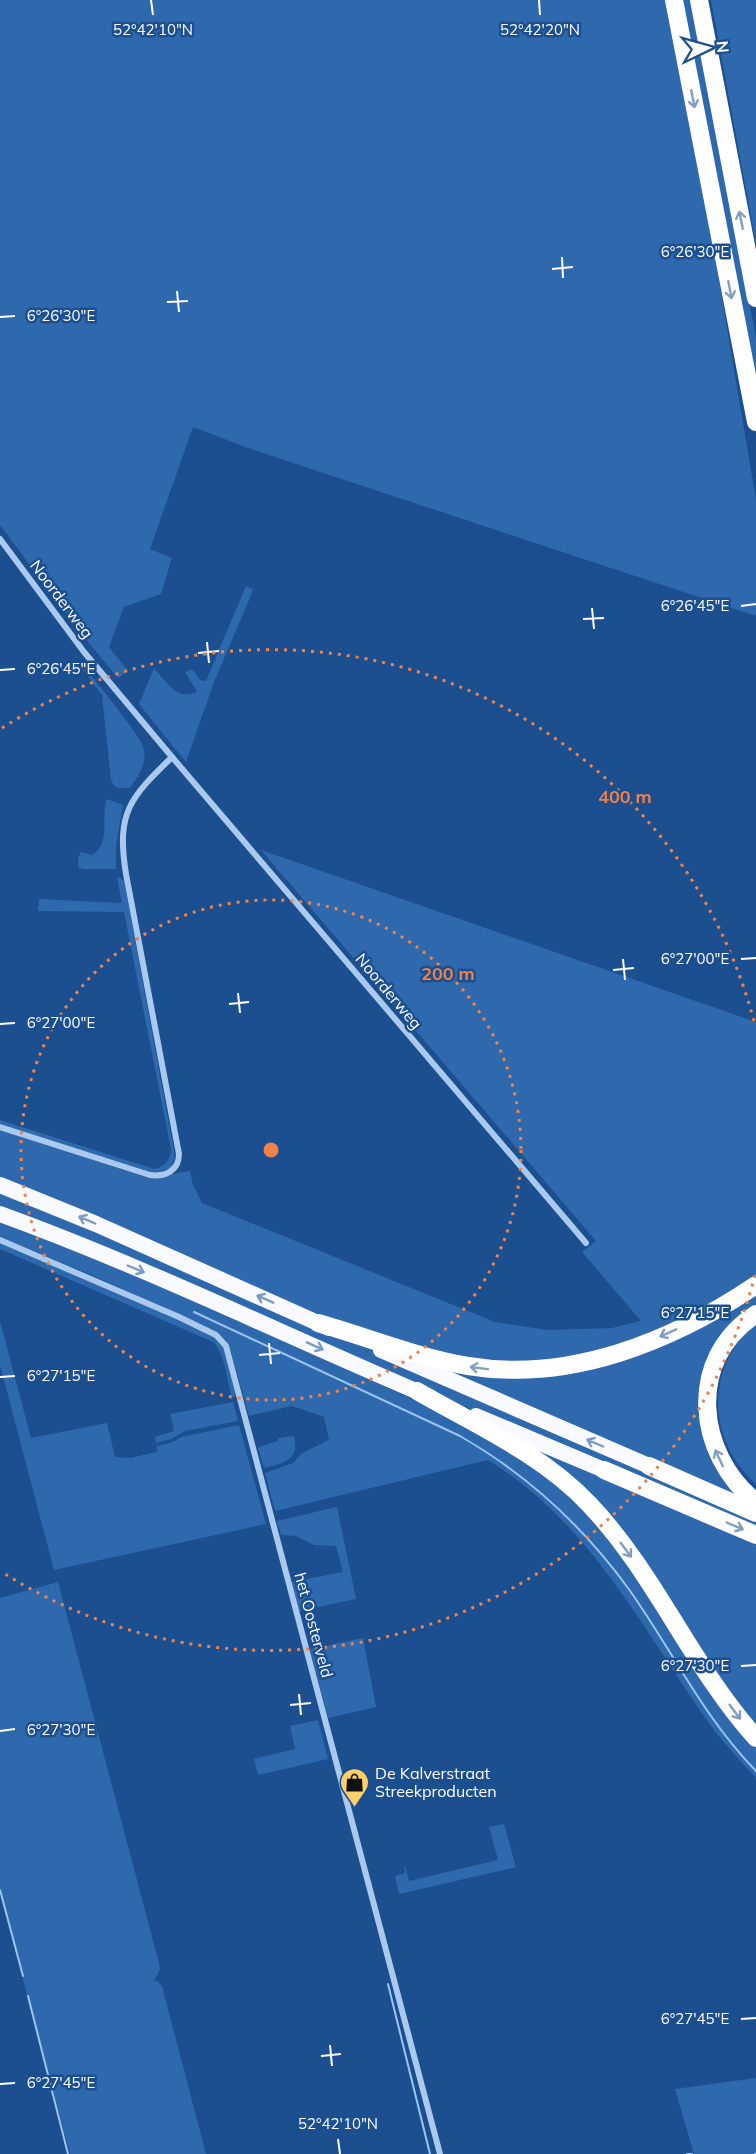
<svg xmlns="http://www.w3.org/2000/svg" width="756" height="2154" font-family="Mulish,sans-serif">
<rect width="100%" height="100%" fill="#1b4f8f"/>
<!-- green -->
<g fill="#2e69ad">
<polygon points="0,0 665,0 716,263 756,500 756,616 248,448 193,427 150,549 172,558 161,594 124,607 109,647 128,671 118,678 80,632 0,525"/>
<polygon points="678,0 692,0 756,338 756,396"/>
<polygon points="711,0 756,0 756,244"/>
<path d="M 246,586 L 253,589 L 250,598 L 214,682 L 186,762 L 139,704 L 154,668 C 167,682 176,701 197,692 L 185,672 L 192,669 L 200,680 L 206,681 Z"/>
<path d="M 80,662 C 92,677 141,735 144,749 C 147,764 138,777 130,788 L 119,788 L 114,786 L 111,780 L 102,695 L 79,665 Z"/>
<path d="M 107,799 L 123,805 L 116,846 L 116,869 L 83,869 L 78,867 L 78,858 L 81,852 L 92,855 C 112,844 100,815 107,799 Z"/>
<polygon points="261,850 756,1022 756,1276 683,1319 626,1342 588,1353 535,1362 460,1360 318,1314 0,1179 0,1129 150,1178 190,1171 193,1185 202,1203 495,1322 548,1330 612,1328 641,1321 582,1252 596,1241"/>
<path d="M 117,877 L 124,880 L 174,1151 L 175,1157 L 171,1168 L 154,1173 L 0,1125 L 0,1120 L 154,1169 C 166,1166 170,1161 171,1149 L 124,912 L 38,911 L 39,899 L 122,903 Z"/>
<polygon points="0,1189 756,1515 756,1526 527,1434 197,1289 0,1210"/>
<path d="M 0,1218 L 68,1245 L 437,1410 L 538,1468 L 600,1525 L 756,1745 L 756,1778 C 738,1759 721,1740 706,1719 C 641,1626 588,1521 488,1460 L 275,1511 L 265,1473 L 293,1463 L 302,1453 L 329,1440 L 324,1417 L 292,1406 L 249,1416 L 229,1346 L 219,1334 L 103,1280 L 0,1237 Z"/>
<path d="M 0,1242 L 176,1318 L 215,1337 L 223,1345 L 236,1395 L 232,1398 C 228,1384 224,1350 213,1342 L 0,1249 Z"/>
<polygon points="756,1292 756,1304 747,1310 703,1399 749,1502 410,1355 548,1374"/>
<polygon points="0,1321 31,1438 107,1423 115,1457 130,1458 157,1452 157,1446 173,1442 181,1437 239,1425 266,1524 54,1570 0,1365"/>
<path d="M 756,1323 L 756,1484 C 706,1440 705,1366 756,1323 Z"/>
<polygon points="233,1402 238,1421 185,1431 171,1439 156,1443 155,1437 174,1431 170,1414"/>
<polygon points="496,1430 756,1545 756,1733 628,1545"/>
<path d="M 294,1436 C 300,1460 284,1463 264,1468 L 258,1447 L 278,1441 L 278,1438 Z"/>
<polygon points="337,1507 356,1599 299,1611 292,1582 343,1572 336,1546 314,1545 296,1536 281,1535 277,1521"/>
<polygon points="58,1582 159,1963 160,1969 154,1981 157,1981 162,1986 206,2154 70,2154 5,1912 0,1891 0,1598"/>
<polygon points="363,1638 376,1707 328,1718 310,1649"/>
<polygon points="318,1720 328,1759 258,1775 254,1759 295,1749 290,1726"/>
<polygon points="504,1824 516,1867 399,1894 395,1876 405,1873 404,1866 405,1866 409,1881 498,1860 489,1827"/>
<polygon points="756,2078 756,2154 694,2154 675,2089"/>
</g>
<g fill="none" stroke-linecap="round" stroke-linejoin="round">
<!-- stream -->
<g stroke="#9cc4f0" stroke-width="2">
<path d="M 194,1312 L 460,1436 C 528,1475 582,1525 628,1588 C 671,1648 703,1717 756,1771"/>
<polyline points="0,1890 23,1976"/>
<polyline points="388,1984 430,2154"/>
<polyline points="28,1996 68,2154"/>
<polyline points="687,2154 692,2154"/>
<polyline points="755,2154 756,2154"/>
</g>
<!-- minor -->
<g stroke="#a9c9ee" stroke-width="6">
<path d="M 0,539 L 84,652 L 172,757 C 130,798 116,812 126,874 L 179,1154 C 179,1171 165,1177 150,1175 L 0,1127"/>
<polyline points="172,757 586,1243"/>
<polyline points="0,1240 179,1317 216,1335 226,1346 440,2154"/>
</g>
<!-- trunk -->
<g stroke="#f8faff" stroke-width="16">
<polyline points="0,1185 96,1224 329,1328"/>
<path d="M 0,1214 C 146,1267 286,1336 430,1397"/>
<polyline points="381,1350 649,1466"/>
<polyline points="476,1416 604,1470"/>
</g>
<!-- motorway -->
<g stroke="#fff" stroke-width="18">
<polyline points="674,0 756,422"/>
<polyline points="699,0 756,298"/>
<path d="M 756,1314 C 686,1359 696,1454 756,1502"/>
<path d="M 318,1323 C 367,1337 419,1358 468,1366 C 570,1383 673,1341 756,1285"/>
<path d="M 417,1391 C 476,1425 542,1454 589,1504 C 655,1573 692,1667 756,1738"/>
<polyline points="649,1466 756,1513"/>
<polyline points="604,1470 756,1535"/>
</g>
</g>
<!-- one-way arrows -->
<defs><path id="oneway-shaft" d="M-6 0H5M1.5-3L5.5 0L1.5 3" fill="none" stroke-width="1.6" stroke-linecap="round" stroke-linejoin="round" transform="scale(1.5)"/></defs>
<g stroke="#829ec1">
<use href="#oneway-shaft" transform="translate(693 99) rotate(79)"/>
<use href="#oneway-shaft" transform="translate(741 220) rotate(-101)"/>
<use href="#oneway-shaft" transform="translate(730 290) rotate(79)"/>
<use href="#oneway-shaft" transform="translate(668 1333) rotate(156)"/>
<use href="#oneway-shaft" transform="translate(479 1368) rotate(-173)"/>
<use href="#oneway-shaft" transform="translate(719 1458) rotate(-115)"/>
<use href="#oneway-shaft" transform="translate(735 1526) rotate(23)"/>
<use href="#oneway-shaft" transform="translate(626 1550) rotate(54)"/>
<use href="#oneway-shaft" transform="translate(735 1712) rotate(53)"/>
</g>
<g stroke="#7e9cc1">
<use href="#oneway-shaft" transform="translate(87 1220) rotate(-157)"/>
<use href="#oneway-shaft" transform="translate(136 1269) rotate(23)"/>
<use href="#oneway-shaft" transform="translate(265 1299) rotate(-156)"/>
<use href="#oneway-shaft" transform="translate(315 1346) rotate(24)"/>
<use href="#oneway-shaft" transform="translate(595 1443) rotate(-157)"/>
</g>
<!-- ticks -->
<path fill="none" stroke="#fff" stroke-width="2" d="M 151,0 L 153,15M 539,0 L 540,15M 741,252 L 756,251M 562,257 L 563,278M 552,269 L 573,267M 177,291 L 179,312M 167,302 L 188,301M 0,317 L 15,316M 741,606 L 756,604M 592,608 L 594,629M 583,619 L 604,618M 207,642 L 209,663M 198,653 L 219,651M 0,670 L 15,669M 623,959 L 625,980M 741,959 L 756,958M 613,970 L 634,968M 238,993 L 240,1013M 229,1004 L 249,1002M 0,1024 L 15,1023M 741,1312 L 756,1311M 269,1343 L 271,1364M 259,1355 L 280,1353M 0,1377 L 15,1376M 741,1666 L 756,1665M 299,1694 L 301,1715M 290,1705 L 311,1703M 0,1731 L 15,1729M 741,2019 L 756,2018M 330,2045 L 332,2066M 321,2056 L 341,2054M 0,2084 L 15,2083M 338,2139 L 340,2154"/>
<!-- distance rings -->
<g fill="none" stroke="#ee8249" stroke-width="3" stroke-dasharray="3 6">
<circle cx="271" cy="1150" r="250"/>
<path d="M755 1275A500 500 0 0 1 2 1572M2 728A500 500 0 0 1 755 1025"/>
</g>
<!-- icons -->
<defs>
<symbol id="shop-pin" viewBox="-11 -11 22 30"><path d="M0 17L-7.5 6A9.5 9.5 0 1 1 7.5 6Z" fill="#ffd166" stroke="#1b4f8f"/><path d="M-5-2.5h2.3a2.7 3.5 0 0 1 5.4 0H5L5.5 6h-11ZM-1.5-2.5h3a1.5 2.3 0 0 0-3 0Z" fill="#111"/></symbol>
</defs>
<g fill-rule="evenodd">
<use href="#shop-pin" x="338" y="1766" width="33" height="45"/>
</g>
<g text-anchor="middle" stroke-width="5" stroke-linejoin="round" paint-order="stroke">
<!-- street labels -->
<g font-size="16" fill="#fff" stroke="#1b4f8f">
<text transform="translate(62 599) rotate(53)" y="6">Noorderweg</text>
<text transform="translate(389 991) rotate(50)" y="6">Noorderweg</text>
<text transform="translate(314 1625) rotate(75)" y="6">het Oosterveld</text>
</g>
<!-- poi labels -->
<g font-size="16" fill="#fff" stroke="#1b4f8f" text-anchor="start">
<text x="375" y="1779">De Kalverstraat<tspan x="375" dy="18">Streekproducten</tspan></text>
</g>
</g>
<g font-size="15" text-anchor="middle" fill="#fff" stroke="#1b4f8f" stroke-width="5" stroke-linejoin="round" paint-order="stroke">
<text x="153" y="35">52°42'10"N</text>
<text x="540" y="35">52°42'20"N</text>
<text x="695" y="257">6°26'30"E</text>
<text x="61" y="321">6°26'30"E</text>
<text x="695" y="611">6°26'45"E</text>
<text x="61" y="674">6°26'45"E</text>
<text x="695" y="964">6°27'00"E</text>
<text x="61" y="1028">6°27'00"E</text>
<text x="695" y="1318">6°27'15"E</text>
<text x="61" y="1381">6°27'15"E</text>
<text x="695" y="1671">6°27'30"E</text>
<text x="61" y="1735">6°27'30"E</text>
<text x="695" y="2024">6°27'45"E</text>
<text x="61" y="2088">6°27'45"E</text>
<text x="338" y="2129">52°42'10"N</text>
</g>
<circle cx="271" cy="1150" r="9" fill="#ee8249" stroke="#1b4f8f" stroke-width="3"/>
<g font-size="18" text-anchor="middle" font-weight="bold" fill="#ee8249" stroke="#1b4f8f" stroke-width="5" stroke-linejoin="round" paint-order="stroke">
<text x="625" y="803">400 m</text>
<text x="448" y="980">200 m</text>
</g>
<!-- north arrow -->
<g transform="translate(708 48) rotate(85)" stroke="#1b4f8f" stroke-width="4.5" paint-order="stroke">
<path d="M0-4.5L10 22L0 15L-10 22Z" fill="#ffffff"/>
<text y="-9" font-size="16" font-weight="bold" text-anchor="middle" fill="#ffffff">N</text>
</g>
</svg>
